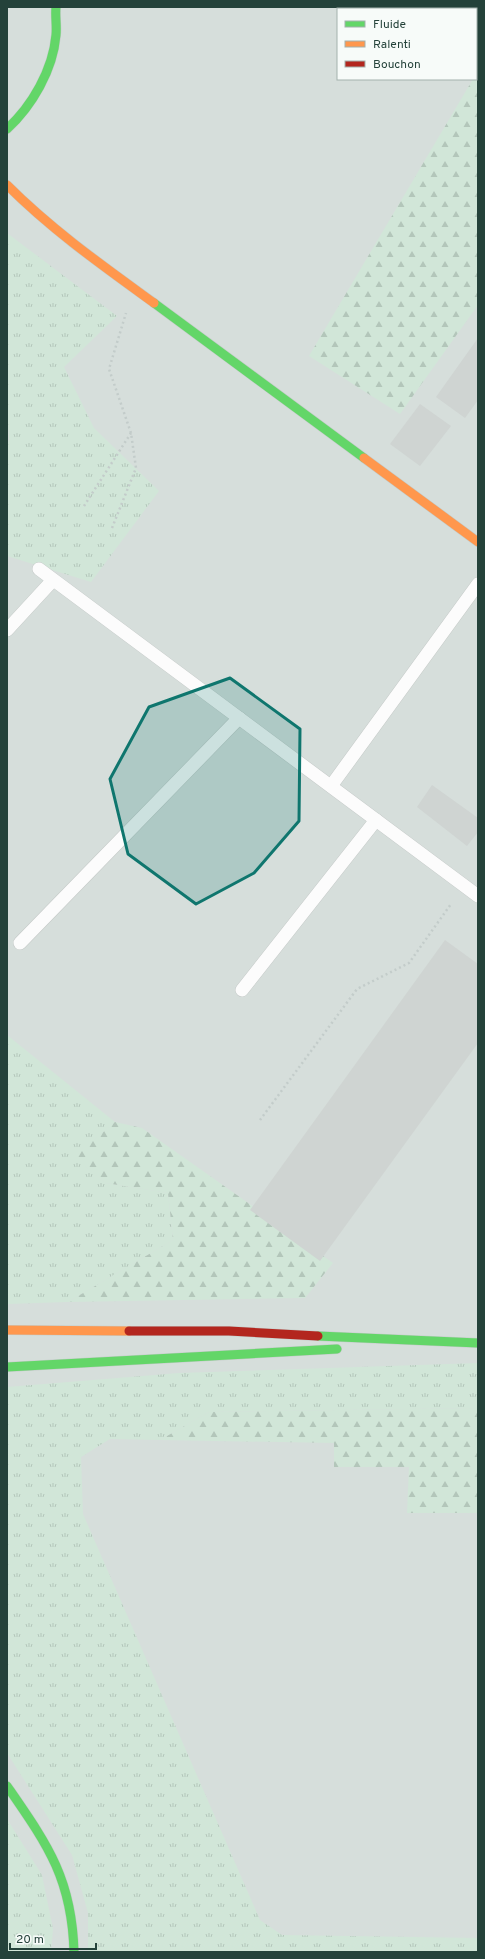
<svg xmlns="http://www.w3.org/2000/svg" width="485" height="1959" font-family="Overpass,sans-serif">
<defs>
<pattern id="grass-tufts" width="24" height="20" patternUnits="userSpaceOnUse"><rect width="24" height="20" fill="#d1e6d8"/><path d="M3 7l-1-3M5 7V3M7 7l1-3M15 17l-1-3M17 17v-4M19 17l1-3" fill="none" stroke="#b3c6ba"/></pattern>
<pattern id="forest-firs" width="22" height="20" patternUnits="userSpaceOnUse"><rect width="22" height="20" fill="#d1e6d8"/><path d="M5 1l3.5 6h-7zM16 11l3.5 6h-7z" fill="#b3c6ba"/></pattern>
</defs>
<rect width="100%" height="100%" fill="#e8edeb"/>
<!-- built -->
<path fill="#d6dedb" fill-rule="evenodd" d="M 7,7 L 478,7 L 478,1952 L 7,1952 ZM 338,9 L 476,9 L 476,79 L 338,79 Z"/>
<!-- grass -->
<g fill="url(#grass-tufts)">
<polygon points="7,233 117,316 64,367 94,428 159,491 91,582 7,556 7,444 9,440 7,407"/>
<polygon points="7,1035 115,1122 74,1157 106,1183 168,1193 173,1240 68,1302 7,1304"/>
<polygon points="478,1363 478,1408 209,1412 160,1440 110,1439 81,1457 83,1514 260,1920 282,1935 478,1938 478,1952 88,1952 88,1913 72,1855 7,1753 7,1387 179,1373"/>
<polygon points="7,1819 42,1875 53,1929 51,1952 7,1952"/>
</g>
<!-- forest -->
<g fill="url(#forest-firs)">
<polygon points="478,71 478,305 400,414 309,356 473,79 476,79"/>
<polygon points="115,1122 142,1128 333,1263 305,1298 68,1302 173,1240 168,1193 106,1183 73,1157"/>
<polygon points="478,1408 478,1513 407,1513 409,1467 334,1467 334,1443 160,1440 209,1412"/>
</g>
<!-- building -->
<g fill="#cfd4d2">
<polygon points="478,338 478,400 465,418 436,397"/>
<polygon points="420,404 451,426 420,466 390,444"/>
<polygon points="432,785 478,818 478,832 467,846 417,807"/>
<polygon points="445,940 478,964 478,1043 320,1261 250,1210"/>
</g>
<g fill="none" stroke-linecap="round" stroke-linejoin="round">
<defs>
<g id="lane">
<polyline points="39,569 478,896"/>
<polyline points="7,630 53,580"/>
<polyline points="331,786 478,584"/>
<polyline points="20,943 239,718"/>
<polyline points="242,990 376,820"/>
</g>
<g id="fast">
<path d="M 7,129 C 32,106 53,70 56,35 C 57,26 55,16 56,7"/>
<polyline points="154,303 364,458"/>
<polyline points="318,1336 478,1343"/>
<polyline points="7,1367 337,1349"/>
<path d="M 7,1786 C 47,1844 72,1878 74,1952"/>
</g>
<g id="slow">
<path d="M 7,185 C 52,230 103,266 154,303"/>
<polyline points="364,458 478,542"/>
<polyline points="7,1330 129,1331"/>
</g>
<polyline id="jam" points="129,1331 229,1331 318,1336"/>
</defs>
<!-- lane casing -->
<use href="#lane" stroke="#c5cac8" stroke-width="14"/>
<!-- fast casing -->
<use href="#fast" stroke="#c3cbc8" stroke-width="10"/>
<!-- slow casing -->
<use href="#slow" stroke="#c3cbc8" stroke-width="10"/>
<!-- jam casing -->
<use href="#jam" stroke="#c3cbc8" stroke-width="10"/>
<!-- path -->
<g stroke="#c3ccca" stroke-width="2.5" stroke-dasharray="2 3" stroke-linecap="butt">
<polyline points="84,506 131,433"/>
<polyline points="112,528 136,468 131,433 109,369 126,313"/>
<polyline points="260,1120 357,989 409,963 451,904"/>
</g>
<!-- lane -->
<use href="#lane" stroke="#fcfcfc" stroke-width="13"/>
<!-- fast -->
<use href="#fast" stroke="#63d668" stroke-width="9"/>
<!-- slow -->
<use href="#slow" stroke="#ff974d" stroke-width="9"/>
<!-- jam -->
<use href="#jam" stroke="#b3261e" stroke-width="9"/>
</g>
<!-- marked area -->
<path fill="#0f766e" fill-opacity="0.2" stroke="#0f766e" stroke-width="3" stroke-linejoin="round" d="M 230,678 L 300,729 L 299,821 L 254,873 L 196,904 L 128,854 L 110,779 L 149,707 Z"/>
<!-- border -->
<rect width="485" height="1959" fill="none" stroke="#24423a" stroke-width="16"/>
<!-- legend -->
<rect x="337" y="8" width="140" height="72" fill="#f7fbf9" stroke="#a3b1ad"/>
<rect x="345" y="21" width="20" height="6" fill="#63d668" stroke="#a3b1ad"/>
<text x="373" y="28" font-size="12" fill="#24423a">Fluide</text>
<rect x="345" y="41" width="20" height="6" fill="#ff974d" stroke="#a3b1ad"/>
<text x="373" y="48" font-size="12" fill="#24423a">Ralenti</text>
<rect x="345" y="61" width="20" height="6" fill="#b3261e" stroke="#a3b1ad"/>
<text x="373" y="68" font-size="12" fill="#24423a">Bouchon</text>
<!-- scale -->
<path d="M10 1943v6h86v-6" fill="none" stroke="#24423a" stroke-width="2"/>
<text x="16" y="1943" font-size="12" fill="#24423a" stroke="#f7fbf9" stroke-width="3" paint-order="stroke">20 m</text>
</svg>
